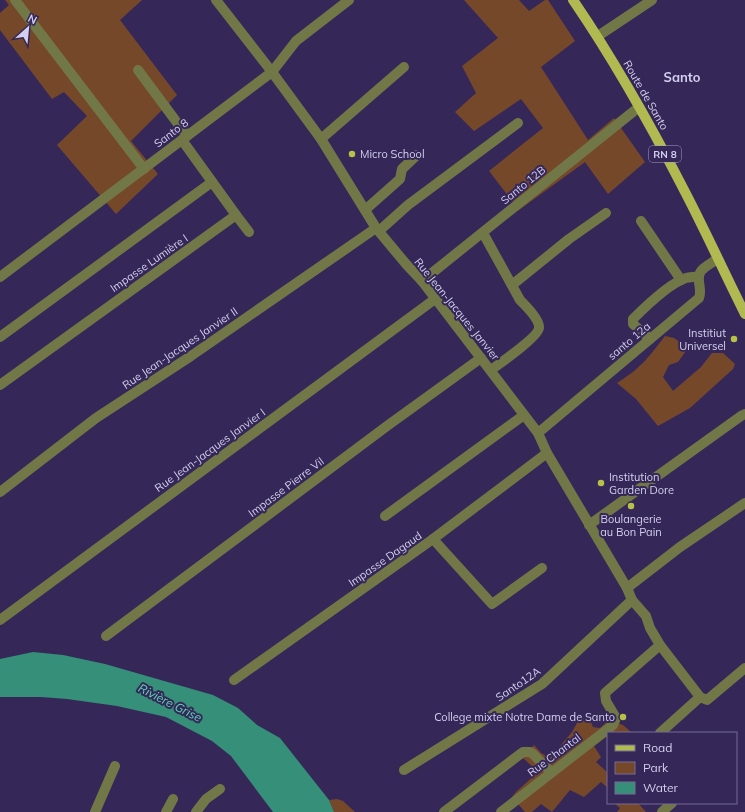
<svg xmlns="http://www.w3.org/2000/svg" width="745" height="812" font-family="Mulish,sans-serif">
<rect width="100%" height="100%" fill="#352859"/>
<!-- green -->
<g fill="#75482a">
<polygon points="5,0 142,0 120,20 177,95 131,141 158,174 116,214 57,145 87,116 64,92 52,99 0,30 0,13 9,5"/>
<polygon points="464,0 519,0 529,11 545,0 548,0 575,41 541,67 588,140 614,118 645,162 608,194 585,162 519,210 489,171 543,128 521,99 474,131 455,112 476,93 462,66 498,38"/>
<path d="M 665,336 L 674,338 L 688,348 L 678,362 L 669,365 L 663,377 L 673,391 L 701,367 L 712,353 L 723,353 L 735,364 L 733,369 L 690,408 L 658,426 L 636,399 L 617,383 C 641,368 648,358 665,336 Z"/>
<polygon points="582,718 590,720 593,727 600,728 609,720 623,725 632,733 608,733 608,739 606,737 594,746 601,757 596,762 608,773 608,788 601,782 584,797 570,790 552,812 541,804 532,812 525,812 512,797 516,792 536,774 534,768 523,758 534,745 541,753 550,758 572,732 577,723"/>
<polygon points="337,799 343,801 355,812 334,812 329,800"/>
<polygon points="614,803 638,803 646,812 617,812 620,808"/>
</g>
<!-- water -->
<polygon fill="#368f78" points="33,652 63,655 105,664 213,695 238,708 257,725 280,738 329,800 334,812 273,812 231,756 212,741 166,717 117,706 67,699 41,697 0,697 0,659"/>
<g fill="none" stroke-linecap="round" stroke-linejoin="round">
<!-- minor -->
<g stroke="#727747" stroke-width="10">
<polyline points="15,0 144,169"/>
<polyline points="216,0 272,72 321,139 376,228 406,264 422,281 538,433 547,453 627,588 632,600 646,616 650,628 660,645 700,697 707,700 745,668"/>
<polyline points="598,36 652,0"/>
<polyline points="138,70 187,136"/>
<polyline points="321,139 404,67"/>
<polyline points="365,210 400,179 402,169 417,155"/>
<polyline points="236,215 249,232"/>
<polyline points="641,221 681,280"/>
<polyline points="379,231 408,205 518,123"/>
<path d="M 483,233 L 520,300 C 526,306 540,320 539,328 C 538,337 499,364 491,370"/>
<polyline points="0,277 272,72 296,41 349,0"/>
<polyline points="422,281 639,107"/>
<polyline points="512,285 569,239 606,213"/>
<polyline points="0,337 212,182"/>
<path d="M 650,339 L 633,324 L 633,319 C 645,307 670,283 686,278 C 690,277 695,277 699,276"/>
<polyline points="0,385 236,215 182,140"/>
<path d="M 538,433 L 699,298 C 703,289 695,279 701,271 C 705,266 712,263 717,259"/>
<polyline points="0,492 96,418 191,356 376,228"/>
<polyline points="385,516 524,415"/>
<polyline points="589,525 741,416 745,414"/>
<polyline points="433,539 492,604 542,568"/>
<polyline points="627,588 680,547 745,503"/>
<polyline points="0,620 435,299"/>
<polyline points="106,636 387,426 481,358"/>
<polyline points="234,680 433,539 547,453"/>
<polyline points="660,733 700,697"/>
<polyline points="404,770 542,684 632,600"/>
<polyline points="95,812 115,766"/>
<polyline points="166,812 173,799"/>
<polyline points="196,812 206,799 220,789"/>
<polyline points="444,812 523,752 530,752 533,754 551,772"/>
<polyline points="501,812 613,725 616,718 606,701 605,693 660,645"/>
<polyline points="662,812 672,803"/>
</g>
<!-- major -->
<path stroke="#b1ba51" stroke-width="10" d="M 573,0 C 614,60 650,124 683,188 C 705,230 724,272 745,314"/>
</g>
<!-- markers -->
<g fill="#b8c147" stroke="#352859" stroke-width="1.5">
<circle cx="352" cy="154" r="4"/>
<circle cx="734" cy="339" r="4"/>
<circle cx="601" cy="483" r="4"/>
<circle cx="631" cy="506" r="4"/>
<circle cx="623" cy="717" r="4"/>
</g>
<g text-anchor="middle" stroke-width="4" stroke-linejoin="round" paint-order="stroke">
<!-- shield labels -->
<rect fill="#352859" stroke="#a49dc1" stroke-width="1" x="649" y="146" width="32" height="16" rx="3"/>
<g font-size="10" font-weight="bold" fill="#d4cfee">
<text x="665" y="158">RN 8</text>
</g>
<!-- street labels -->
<g font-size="11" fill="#d4cfee" stroke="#352859">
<text transform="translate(646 95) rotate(60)" y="4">Route de Santo</text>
<text transform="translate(171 133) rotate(-37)" y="4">Santo 8</text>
<text transform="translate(523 185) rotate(-39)" y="4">Santo 12B</text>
<text transform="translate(149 263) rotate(-35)" y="4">Impasse Lumière I</text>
<text transform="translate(457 309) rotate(51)" y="4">Rue Jean-Jacques Janvier</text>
<text transform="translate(629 341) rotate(-40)" y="4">santo 12a</text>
<text transform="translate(180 348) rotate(-34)" y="4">Rue Jean-Jacques Janvier II</text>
<text transform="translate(210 450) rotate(-36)" y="4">Rue Jean-Jacques Janvier I</text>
<text transform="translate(286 487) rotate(-37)" y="4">Impasse Pierre Vil</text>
<text transform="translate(385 559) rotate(-35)" y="4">Impasse Dagaud</text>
<text transform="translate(518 684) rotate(-34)" y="4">Santo12A</text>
<text transform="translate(554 755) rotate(-37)" y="4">Rue Chantal</text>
</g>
<!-- poi labels -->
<g font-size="11" fill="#d4cfee" stroke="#352859" text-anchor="start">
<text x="360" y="158">Micro School</text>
<text x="726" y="337" text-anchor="end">Institiut<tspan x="726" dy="13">Universel</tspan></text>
<text x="609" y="481">Institution<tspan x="609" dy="13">Garden Dore</tspan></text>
<text x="631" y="523" text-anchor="middle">Boulangerie<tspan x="631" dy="13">au Bon Pain</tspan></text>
<text x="615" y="721" text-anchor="end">College mixte Notre Dame de Santo</text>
</g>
<!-- water labels -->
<g font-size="12" font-style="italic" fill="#5bd9b8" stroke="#352859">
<text transform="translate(170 703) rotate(27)" y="4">Rivière Grise</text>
</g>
<!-- quarter labels -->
<g font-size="13" font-weight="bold" fill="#d4cfee" stroke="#352859">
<text x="682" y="82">Santo</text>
</g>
</g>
<!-- legend -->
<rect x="607" y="732" width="130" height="72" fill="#352859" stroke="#756b95"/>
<rect x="615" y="745" width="20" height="6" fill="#b1ba51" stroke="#756b95"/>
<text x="643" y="752" font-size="12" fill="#d4cfee">Road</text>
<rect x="615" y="762" width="20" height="12" fill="#75482a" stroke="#756b95"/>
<text x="643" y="772" font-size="12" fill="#d4cfee">Park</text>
<rect x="615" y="782" width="20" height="12" fill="#368f78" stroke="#756b95"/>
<text x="643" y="792" font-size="12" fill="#d4cfee">Water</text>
<!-- north arrow -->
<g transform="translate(28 28) rotate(27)" stroke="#352859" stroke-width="3" paint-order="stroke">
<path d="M0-3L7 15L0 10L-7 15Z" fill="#d4cfee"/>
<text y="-6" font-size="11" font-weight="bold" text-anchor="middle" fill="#d4cfee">N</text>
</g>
</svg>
